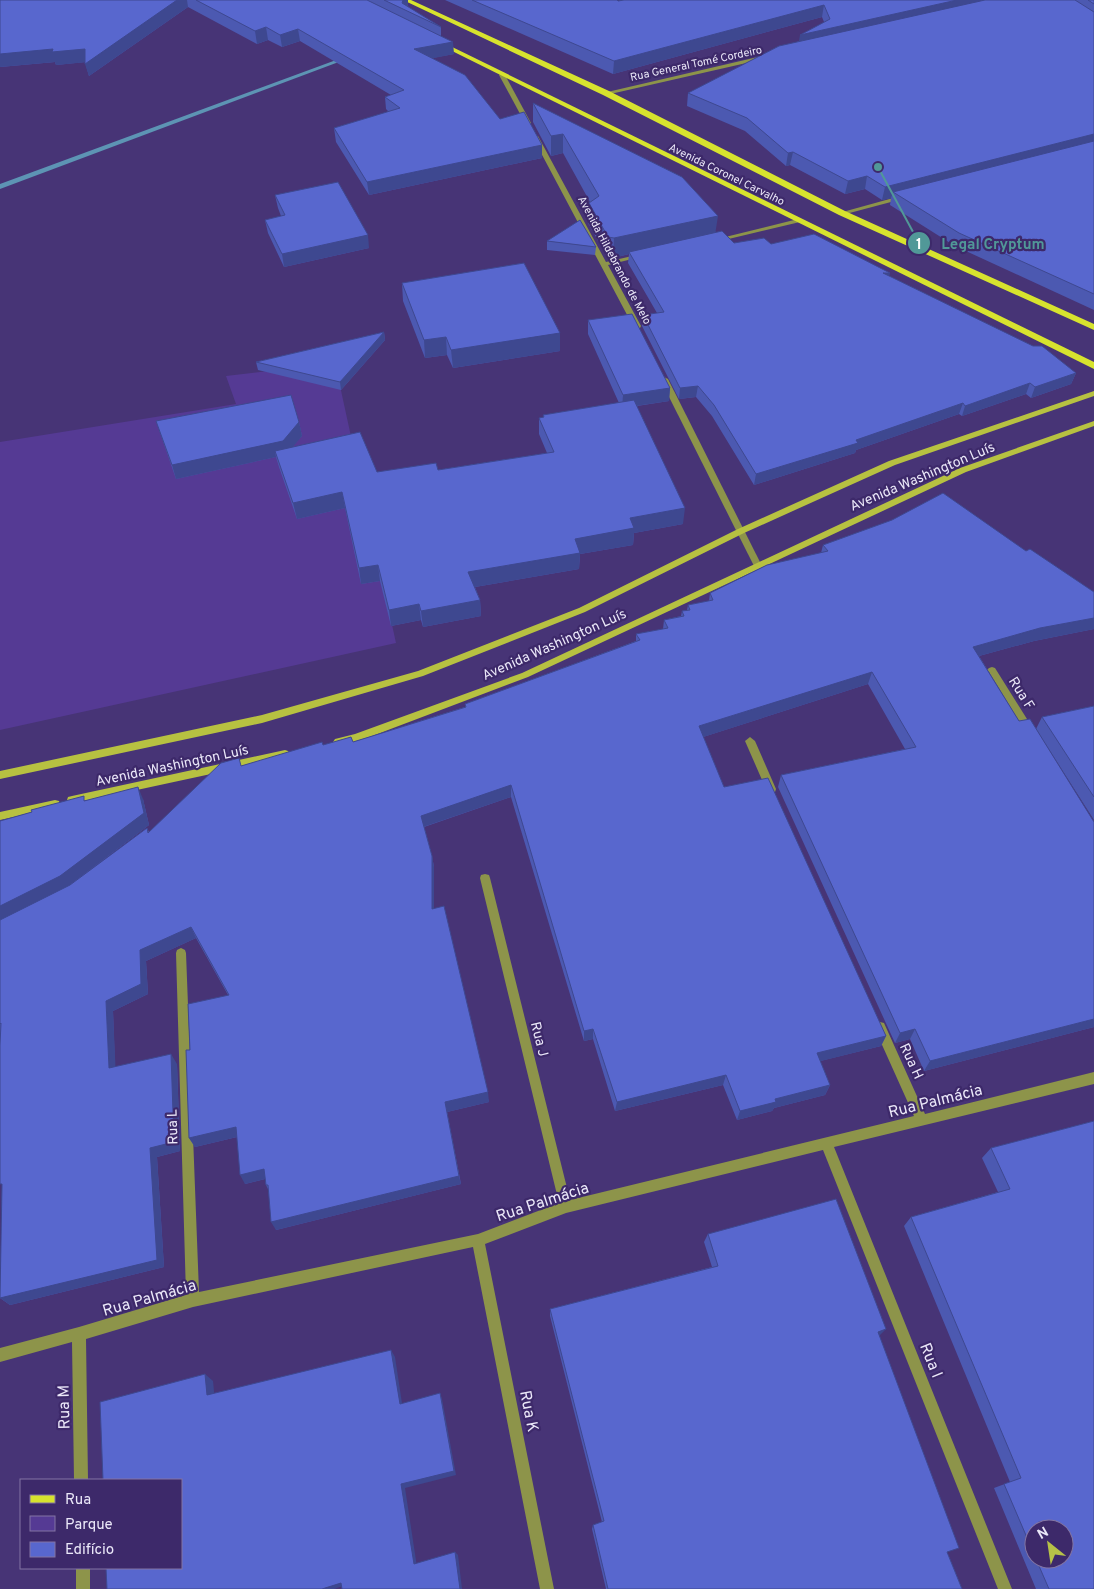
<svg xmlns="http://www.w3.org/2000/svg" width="1094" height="1589" font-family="Overpass,sans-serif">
<rect width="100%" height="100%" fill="#473476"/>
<!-- green -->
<polygon fill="#553a94" points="335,363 396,643 0,730 0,442 236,404 226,376"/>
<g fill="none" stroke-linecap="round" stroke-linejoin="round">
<!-- stream -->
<polygon fill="#5d94b4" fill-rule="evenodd" points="347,56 352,57 0,189 0,184"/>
<!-- street -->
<g fill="#8d944a" fill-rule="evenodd">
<polygon points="762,56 765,58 764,59 606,95 603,93"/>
<polygon points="500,74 505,75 531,123 530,124 525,123 499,75"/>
<polygon points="533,135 538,136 606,262 641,254 644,256 608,265 641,326 640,328 633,326 532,136"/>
<polygon points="904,195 906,196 906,198 842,215 839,213"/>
<polygon points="798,219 800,220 800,222 716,242 713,240"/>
<polygon points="661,377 664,377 668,379 762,566 761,568 758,569 754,566 660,379"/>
<polygon points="992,667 995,668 1032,727 1034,730 1032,733 1026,733 989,672 987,670 989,668"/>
<polygon points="750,737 755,741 776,789 775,792 767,792 766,789 745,741"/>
<polygon points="485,874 489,875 490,878 570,1200 914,1116 874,1027 876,1023 880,1022 884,1023 925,1114 1094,1072 1094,1084 834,1147 1012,1589 998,1589 823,1150 566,1213 485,1244 554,1589 540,1589 473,1247 193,1307 86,1339 88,1480 74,1480 72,1342 0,1362 0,1348 79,1327 186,1295 176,953 177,950 181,948 185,950 186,953 199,1292 478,1234 559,1203 480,878 481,875"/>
<rect x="76" y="1568" width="14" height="21"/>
</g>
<!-- secondary -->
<g fill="#b7c141" fill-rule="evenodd">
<polygon points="1094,391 1094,396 895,465 744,533 585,612 423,676 262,723 0,779 0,771 262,715 418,671 579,608 738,529 889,461"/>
<polygon points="1094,421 1094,426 966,472 528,677 359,741 338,746 333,742 335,739 355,734 522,673 960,468"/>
<polygon points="285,750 288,751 290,754 288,757 285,758 72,804 68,803 67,800 68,797 72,796"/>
<polygon points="55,800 59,801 60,804 59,807 0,820 0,812"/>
</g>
<!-- primary -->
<g fill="#d7e32e" fill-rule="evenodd">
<polygon points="403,0 411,0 609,91 845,211 1094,324 1094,330 839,215 603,95"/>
<polygon points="438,42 442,42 1094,362 1094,369 438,44"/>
</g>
</g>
<!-- wall -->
<g fill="#4c59b1" fill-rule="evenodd">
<polygon points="0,0 408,0 408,5 407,7 441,27 441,36 454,54 432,58 500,119 542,158 369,195 336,142 334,128 389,112 386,109 385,97 391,95 300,41 282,47 268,40 257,44 188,7 89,76 85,62 56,65 55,62 0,67"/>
<polygon points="445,0 617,0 618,1 624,0 1094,0 1094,310 955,246 890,205 891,198 882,200 865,189 845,194 790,165 786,166 745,131 687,106 688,93 799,41 824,22 822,17 613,74"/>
<polygon points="533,103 716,232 734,243 771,244 889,276 1076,373 1071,384 1031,398 1026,394 962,416 959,414 856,450 855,453 754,485 712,416 696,397 679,399 642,326 643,315 657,313 628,263 629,254 613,258 607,257 588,223 589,203 590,202 563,153 551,156 533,122"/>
<polygon points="275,195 369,248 284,267 268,233 265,220 281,216 278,208"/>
<polygon points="547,241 596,247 595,255 547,250"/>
<polygon points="402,283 560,351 453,368 447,355 425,358 403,301"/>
<polygon points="588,320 670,388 669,401 637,406 683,524 634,533 633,545 580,554 579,569 475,587 480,600 481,616 423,627 421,620 391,626 380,581 361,584 345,508 297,519 279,467 276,457 176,479 156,421 299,422 302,436 292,447 377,472 438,470 547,453 539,434 539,418 543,418 543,415 619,403 588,334"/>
<polygon points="384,332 385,340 341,390 258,370 256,362"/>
<polygon points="823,545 1026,551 1094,592 1094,629 1034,641 979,656 1019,721 1094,822 1094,1027 924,1071 910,1039 895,1043 778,787 781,775 905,749 868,684 703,737 724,787 886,1036 881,1046 820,1061 830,1085 825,1095 774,1108 772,1111 737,1120 723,1085 615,1111 593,1039 584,1041 511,797 424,827 432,856 434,867 434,909 489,1102 447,1112 461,1184 276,1230 268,1189 266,1185 265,1179 245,1184 237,1137 195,1147 189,1138 190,1050 228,995 196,938 146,961 148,994 113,1011 115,1066 177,1064 180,1151 157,1157 164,1267 10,1305 0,1298 2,1190 0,1038 0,821 32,812 86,800 143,799 149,825 69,886 147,828 149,832 241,766 323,745 353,742 465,707 465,704 636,641 636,634 663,629 664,620 681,616 682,611 687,610 688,605 709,601 710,593 821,553"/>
<polygon points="1094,706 1094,820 1036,729 1042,717"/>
<path d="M 1094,1121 L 1094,1589 L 1036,1589 L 994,1488 L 1010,1482 L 904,1226 L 911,1217 L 998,1192 L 982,1158 L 991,1148 ZM 1034,1529 L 1064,1559 L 1034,1559 Z"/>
<polygon points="708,1234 879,1336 947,1552 962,1589 606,1589 592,1529 593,1525 602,1522 550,1316 550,1309 712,1267 704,1242"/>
</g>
<!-- shaded-wall -->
<g fill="#3e4890">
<polygon points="177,0 187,0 188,7 89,76 85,64 88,62 56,65 55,62 0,67 0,54"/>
<polygon points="403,0 408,0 408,5 405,10 402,3"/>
<polygon points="957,0 1009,0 798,47 800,35"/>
<polygon points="824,5 822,17 613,74 614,61"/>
<polygon points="266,27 268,40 257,44 255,31"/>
<polygon points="298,29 300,41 282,47 280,35"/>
<polygon points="453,42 454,54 415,62 414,49"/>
<polygon points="563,134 563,153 551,156 551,136"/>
<polygon points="1094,134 1094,146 893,192 891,198 882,200 885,187"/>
<polygon points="542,145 542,158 369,195 367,182"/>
<polygon points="793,152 790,165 786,166 788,153"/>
<polygon points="867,176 865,189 845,194 848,181"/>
<polygon points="718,216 715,235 629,252 629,254 613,258 614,238"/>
<polygon points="368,235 369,248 284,267 282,254"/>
<polygon points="883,273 890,273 888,283"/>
<polygon points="384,332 385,340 341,390 340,382"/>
<polygon points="560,333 560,351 453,368 451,350"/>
<polygon points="446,337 447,355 425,358 424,340"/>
<polygon points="1076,373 1071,384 1031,398 1035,387"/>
<polygon points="1030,383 1026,394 962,416 965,406"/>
<polygon points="698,386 696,397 679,399 680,388"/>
<polygon points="670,388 669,401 622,408 623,395"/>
<polygon points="963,403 959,414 856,450 855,453 754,485 756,474"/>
<polygon points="299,422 302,436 286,455 275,451 276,457 176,479 172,465"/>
<polygon points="342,492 345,508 297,519 293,503"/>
<polygon points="685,508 683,524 634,533 633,545 580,554 579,569 469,588 468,572 575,539 630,518"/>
<polygon points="378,565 380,581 361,584 359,568"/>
<polygon points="480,600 481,616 423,627 421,611"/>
<polygon points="419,604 421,620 391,626 389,610"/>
<polygon points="1094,618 1094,629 1034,641 968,659 973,647 1040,628"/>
<polygon points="872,672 868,684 697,739 699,726"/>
<polygon points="511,785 511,797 423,827 421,816"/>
<polygon points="138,787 143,799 149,825 67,887 0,921 0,906"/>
<polygon points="432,856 434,867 434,920 432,909"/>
<polygon points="191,927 196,938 146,961 148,994 113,1011 116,1078 109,1068 106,1001 140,950"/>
<polygon points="1094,1019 1094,1027 924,1071 930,1061"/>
<polygon points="593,1029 593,1039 584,1041 584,1031"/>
<polygon points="915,1029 910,1039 895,1043 900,1033"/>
<polygon points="886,1036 881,1046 813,1063 817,1053"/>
<polygon points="171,1054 177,1064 180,1151 157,1157 164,1267 10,1305 0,1298 150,1148"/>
<polygon points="726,1075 723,1085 615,1111 617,1102"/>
<polygon points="830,1085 825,1095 774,1108 772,1111 737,1120 740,1111 775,1099"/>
<polygon points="488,1092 489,1102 447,1112 445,1102"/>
<polygon points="236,1127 241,1136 195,1147 189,1138"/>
<polygon points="264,1169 269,1178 245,1184 240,1175"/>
<polygon points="459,1176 461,1184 276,1230 271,1222"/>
<polygon points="886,1329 879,1336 878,1332"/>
<polygon points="391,1350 395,1357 403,1410 400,1404"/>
<polygon points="205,1374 213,1381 215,1402 207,1395"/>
<polygon points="440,1393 442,1399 456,1475 405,1488 417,1567 414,1564 401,1484"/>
<polygon points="455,1552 458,1555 462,1589 460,1589"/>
<polygon points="341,1583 346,1585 334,1589 322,1589"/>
</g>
<!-- building -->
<g fill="#5867ce" stroke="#3e4890">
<polygon points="0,0 177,0 85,64 85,49 52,52 53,49 0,54"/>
<polygon points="196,0 367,0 453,42 414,49 465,75 500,119 524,112 542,145 367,182 334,128 400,108 385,97 404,90 298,29 280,35 266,27 255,31"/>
<polygon points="384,0 403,0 402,3 441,27"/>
<polygon points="472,0 617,0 618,1 624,0 957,0 800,35 830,19 824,5 614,61"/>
<polygon points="985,0 1075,0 1094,12 1094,134 885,187 867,176 848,181 793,152 788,153 747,118 688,93 779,46"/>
<polygon points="1088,0 1094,0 1094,4"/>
<polygon points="533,103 682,177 718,216 614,238 608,237 589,203 599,196 563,134 551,136"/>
<polygon points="1094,141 1094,294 959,233 893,192"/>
<polygon points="338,182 368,235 282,254 265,220 285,215 275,195"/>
<polygon points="580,220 596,247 547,241"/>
<polygon points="722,231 734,243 764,238 771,244 814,234 890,273 883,273 1033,346 1042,346 1076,373 1035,387 1030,383 965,406 963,403 856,440 858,443 756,474 714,405 698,386 680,388 643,315 664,312 629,252"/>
<polygon points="524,263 560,333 451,350 446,337 424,340 402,283"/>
<polygon points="632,314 670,388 623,395 588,320"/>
<polygon points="384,332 340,382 256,362"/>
<polygon points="291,395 299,422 283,441 172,465 156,421"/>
<polygon points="634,400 685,508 630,518 634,528 575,539 580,553 468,572 480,600 421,611 419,604 389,610 378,565 359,568 342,492 293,503 275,451 360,432 377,472 436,463 438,470 554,452 539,418 544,417 543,415"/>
<polygon points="943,493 1026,551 1030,549 1094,592 1094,618 1040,628 973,647 1019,721 1030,719 1094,822 1094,1019 930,1061 915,1029 900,1033 781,775 916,747 872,672 699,726 724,787 768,778 886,1036 817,1053 830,1085 775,1099 776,1102 740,1111 726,1075 617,1102 593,1029 584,1031 511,785 421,816 432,856 432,909 444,906 488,1092 445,1102 459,1176 271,1222 268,1185 266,1185 264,1169 240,1175 236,1127 189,1138 186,1050 190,1050 188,1004 229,995 191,927 140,950 141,984 106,1001 109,1068 171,1054 174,1142 150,1148 157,1260 0,1298 2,1184 0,1184 0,1045 1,1023 0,1024 0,920 70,885 147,828 148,833 221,763 239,758 241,766 322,742 323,745 351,737 353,742 466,707 465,704 640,640 636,634 668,628 664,620 684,616 682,611 690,610 688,605 713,600 710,593 767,565 828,551 823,545 892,520"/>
<polygon points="1094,706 1094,797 1042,717"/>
<polygon points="138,787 144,813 60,876 0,906 0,821 32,812 31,810 84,796 84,801"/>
<polygon points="1094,1121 1094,1589 1049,1589 1036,1559 1064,1559 1064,1529 1034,1529 1034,1554 1004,1484 1021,1478 911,1217 1010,1189 991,1148"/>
<polygon points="836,1199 886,1329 878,1332 959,1548 947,1552 962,1589 608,1589 593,1525 604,1521 550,1309 718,1266 708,1234"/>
<polygon points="391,1350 400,1404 440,1393 454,1471 401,1484 414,1564 455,1552 460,1589 342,1589 341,1583 322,1589 107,1589 106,1568 181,1568 181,1480 103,1480 100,1402 205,1374 207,1395"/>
</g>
<g text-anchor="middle" stroke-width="4.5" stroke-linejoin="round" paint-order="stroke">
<!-- far-street labels -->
<g font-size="11" fill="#ebe8f9" stroke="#3d296a">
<text transform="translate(696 63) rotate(-12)" y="4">Rua General Tomé Cordeiro</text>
<text transform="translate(727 174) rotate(26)" y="4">Avenida Coronel Carvalho</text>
<text transform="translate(615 260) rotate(62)" y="4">Avenida Hildebrando de Melo</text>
</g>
<!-- street labels -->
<g font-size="14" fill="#ebe8f9" stroke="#3d296a">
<text transform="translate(922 476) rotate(-23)" y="5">Avenida Washington Luís</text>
<text transform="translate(554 644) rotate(-24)" y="5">Avenida Washington Luís</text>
<text transform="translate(1022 693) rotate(58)" y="5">Rua F</text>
<text transform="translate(172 765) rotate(-12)" y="5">Avenida Washington Luís</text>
<text transform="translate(540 1039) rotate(76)" y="5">Rua J</text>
<text transform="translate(912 1061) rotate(65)" y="5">Rua H</text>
<text transform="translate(172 1127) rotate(-92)" y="5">Rua L</text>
</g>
<!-- near-street labels -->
<g font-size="16" fill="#ebe8f9" stroke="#3d296a">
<text transform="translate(935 1100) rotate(-14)" y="6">Rua Palmácia</text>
<text transform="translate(542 1201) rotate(-18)" y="6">Rua Palmácia</text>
<text transform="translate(149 1297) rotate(-16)" y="6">Rua Palmácia</text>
<text transform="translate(932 1360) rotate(68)" y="6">Rua I</text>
<text transform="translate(63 1407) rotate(-91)" y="6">Rua M</text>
<text transform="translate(530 1411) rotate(79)" y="6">Rua K</text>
</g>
</g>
<!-- callouts -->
<path fill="none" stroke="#519898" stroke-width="2" d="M878 167L919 243"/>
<g fill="#519898" stroke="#3d296a" stroke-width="2">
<circle cx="878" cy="167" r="5"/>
<circle cx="919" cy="243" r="12"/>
</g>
<g font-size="15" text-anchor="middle" font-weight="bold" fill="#fff">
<text x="919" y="249">1</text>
</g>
<g font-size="15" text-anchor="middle" font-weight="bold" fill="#519898" stroke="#3d296a" stroke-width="4.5" stroke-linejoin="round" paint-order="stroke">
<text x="993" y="249">Legal Cryptum</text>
</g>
<!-- legend -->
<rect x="20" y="1479" width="162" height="90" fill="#3d296a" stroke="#8375a3"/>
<rect x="30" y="1495" width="25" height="8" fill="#d7e32e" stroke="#8375a3"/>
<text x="65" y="1504" font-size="15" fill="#ebe8f9">Rua</text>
<rect x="30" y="1516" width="25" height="15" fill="#553a94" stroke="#8375a3"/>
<text x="65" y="1529" font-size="15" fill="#ebe8f9">Parque</text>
<rect x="30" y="1542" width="25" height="15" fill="#5867ce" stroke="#8375a3"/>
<text x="65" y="1554" font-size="15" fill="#ebe8f9">Edifício</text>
<!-- north arrow -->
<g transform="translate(1049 1544) rotate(330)"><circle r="24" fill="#3d296a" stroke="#8375a3"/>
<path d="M0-4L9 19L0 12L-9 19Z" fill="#b7c148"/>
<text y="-8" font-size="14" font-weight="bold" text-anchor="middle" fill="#ebe8f9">N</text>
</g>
</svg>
